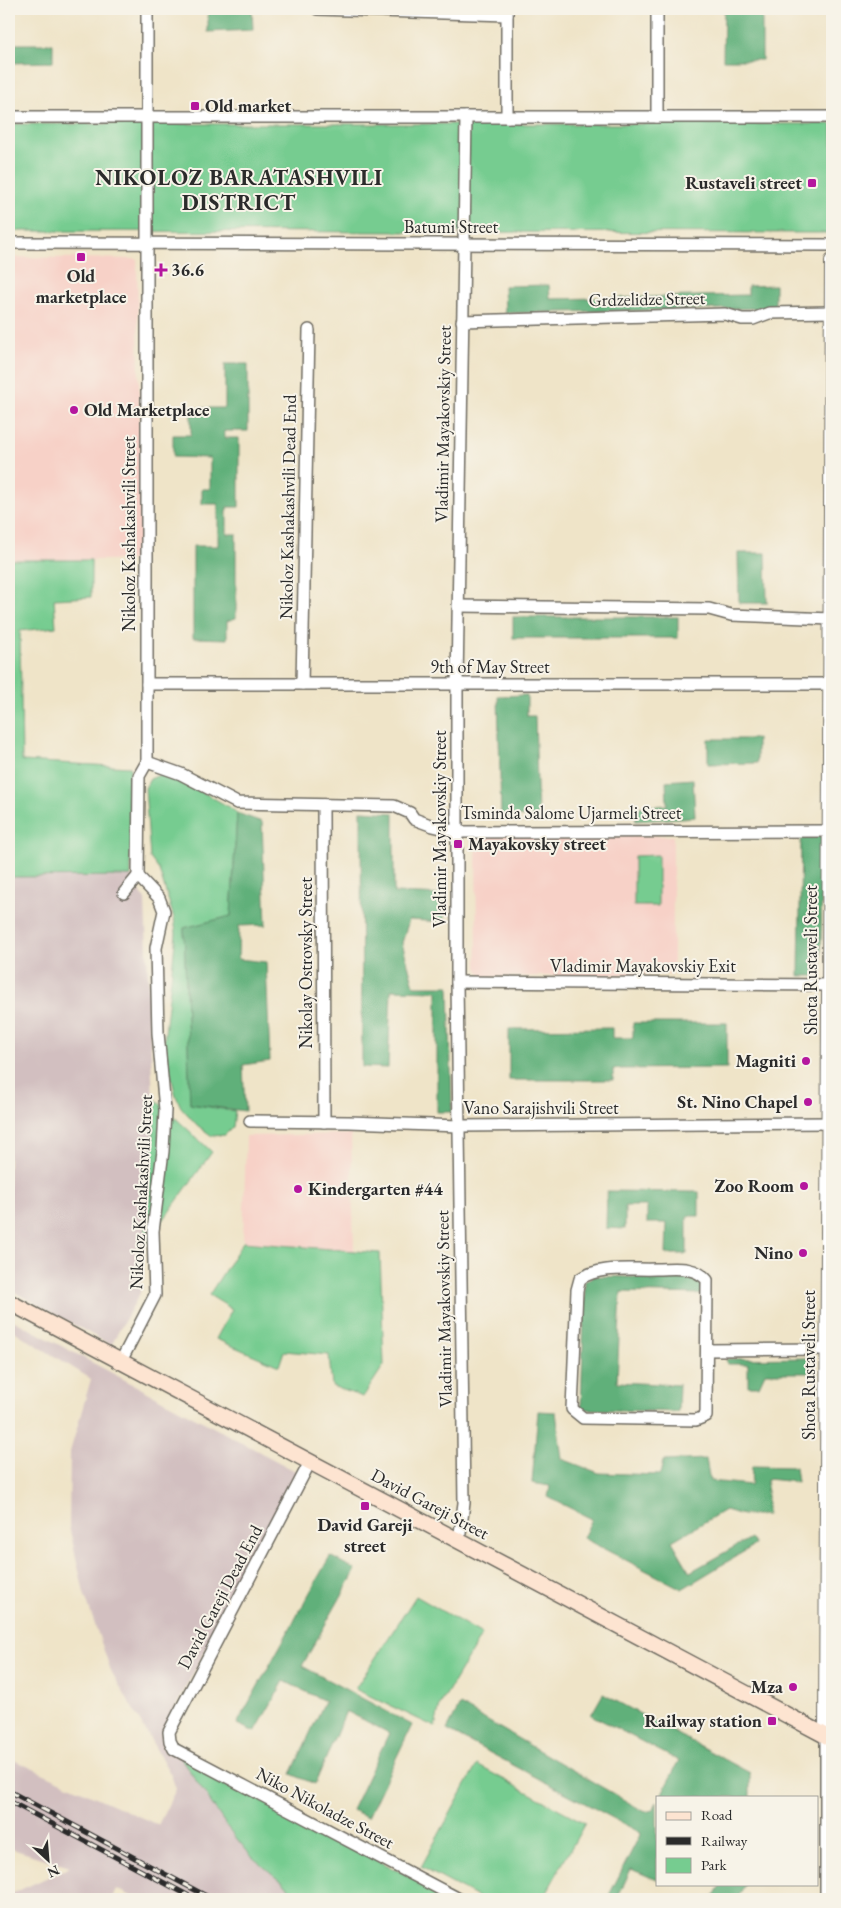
<svg xmlns="http://www.w3.org/2000/svg" width="841" height="1908" font-family="'EB Garamond',serif">
<rect width="100%" height="100%" fill="#f7f3e8"/>
<filter id="ink" filterUnits="userSpaceOnUse"><feTurbulence type="fractalNoise" baseFrequency=".02" numOctaves="2"/><feDisplacementMap in="SourceGraphic" scale="10" xChannelSelector="R" yChannelSelector="G"/><feConvolveMatrix kernelMatrix="1 2 1 2 8 2 1 2 1" color-interpolation-filters="sRGB"/></filter>
<filter id="wash" filterUnits="userSpaceOnUse"><feTurbulence type="fractalNoise" baseFrequency=".0096" numOctaves="4" result="noise"/><feDisplacementMap in="SourceGraphic" scale="20" xChannelSelector="R" yChannelSelector="G"/><feGaussianBlur stdDeviation="1.12" result="paint"/><feColorMatrix in="noise" values="0 0 0 0 0 0 0 0 0 0 0 0 0 0 0 0 0 1.4 0 .05"/><feComposite in="paint" operator="in"/></filter>
<g filter="url(#wash)">
<rect width="100%" height="100%" fill="#efe4c8"/>
<!-- built -->
<g fill="#f7d1c7">
<polygon points="9,257 137,259 142,560 9,560"/>
<polygon points="485,835 673,836 673,974 482,977 477,967 476,840"/>
<polygon points="351,1134 354,1251 243,1242 246,1136"/>
</g>
<!-- industrial -->
<g fill="#d2bfc0">
<polygon points="131,876 145,900 154,1128 140,1293 111,1345 9,1289 9,877"/>
<polygon points="9,1318 299,1473 163,1730 168,1748 179,1755 228,1828 252,1857 303,1899 137,1899 117,1889 111,1899 9,1899 9,1895 70,1867 9,1848 9,1758 158,1825 176,1789 171,1775 111,1671 84,1593 69,1526 70,1452 91,1379 9,1328"/>
</g>
<!-- green -->
<g fill="#76cc90" stroke="#507c5e">
<polygon points="9,124 832,124 832,233 9,231"/>
<polygon points="9,560 91,560 91,597 54,599 56,627 20,631 22,761 130,767 131,876 9,877"/>
<polygon points="164,773 178,778 229,807 237,813 231,916 184,928 190,1104 235,1111 233,1127 225,1135 212,1136 197,1125 181,1107 176,1096 170,1072 164,1042 176,933 174,918 159,870 150,858 145,788 150,779"/>
<polygon points="658,855 658,906 634,906 634,856"/>
<polygon points="153,1097 212,1152 144,1247 154,1128"/>
<polygon points="243,1242 380,1253 384,1365 363,1397 332,1386 329,1355 284,1351 279,1366 216,1339 232,1309 209,1295"/>
<polygon points="416,1596 482,1634 440,1705 435,1727 355,1689"/>
<polygon points="179,1755 249,1795 454,1899 303,1899 252,1857 228,1828"/>
<polygon points="477,1765 585,1823 543,1899 481,1899 421,1867"/>
</g>
<!-- forest -->
<g fill="#60b07a" stroke="#466e52">
<polygon points="208,9 252,9 253,30 208,32"/>
<polygon points="724,9 762,9 762,60 723,60"/>
<polygon points="9,44 53,44 53,62 9,63"/>
<polygon points="549,285 550,299 748,295 748,286 775,285 775,308 505,313 504,286"/>
<polygon points="225,364 248,364 248,431 224,431 224,438 239,438 239,507 227,507 227,534 236,534 236,618 227,621 227,639 193,638 193,546 218,546 218,504 202,504 202,489 210,489 210,458 173,457 173,435 191,435 191,408 225,408"/>
<polygon points="738,553 766,553 767,603 739,603"/>
<rect x="513" y="617" width="165" height="21"/>
<polygon points="527,695 527,716 535,716 538,816 501,817 498,696"/>
<polygon points="708,739 757,739 757,763 708,764"/>
<polygon points="693,779 695,817 635,821 639,807 667,805 666,781"/>
<polygon points="361,811 394,813 394,893 446,895 444,922 409,920 402,943 414,986 449,986 452,1112 437,1112 437,991 391,990 388,1068 362,1067"/>
<polygon points="237,813 262,822 266,925 239,926 238,959 266,962 270,1061 243,1065 245,1111 190,1104 184,928 231,916"/>
<polygon points="801,836 822,836 821,976 799,976"/>
<polygon points="633,1023 727,1023 727,1068 613,1069 613,1080 509,1080 509,1029 612,1028 612,1038 633,1038"/>
<polygon points="607,1191 699,1192 699,1216 687,1216 687,1254 666,1254 667,1223 647,1223 647,1206 625,1206 625,1229 606,1228"/>
<polygon points="594,1276 695,1279 702,1286 701,1294 621,1292 617,1382 679,1385 678,1412 581,1409 585,1281"/>
<polygon points="810,1358 810,1373 765,1373 759,1386 748,1386 748,1364 727,1364 726,1359"/>
<polygon points="538,1411 556,1412 562,1459 599,1473 660,1475 663,1461 706,1459 710,1481 751,1485 752,1466 795,1467 797,1482 767,1479 767,1515 743,1515 725,1510 672,1541 690,1572 750,1538 755,1545 682,1589 583,1538 592,1519 548,1497 550,1486 532,1483"/>
<polygon points="330,1556 356,1570 302,1666 412,1725 368,1817 352,1810 389,1733 346,1711 315,1784 291,1774 325,1701 284,1681 255,1732 237,1724"/>
<polygon points="603,1694 750,1773 750,1797 660,1797 679,1761 591,1715"/>
<polygon points="460,1705 645,1812 653,1810 657,1802 657,1880 631,1869 617,1899 607,1899 641,1833 447,1730"/>
<polygon points="721,1884 745,1884 737,1899 712,1899"/>
</g>
</g>
<g filter="url(#ink)">
<g fill="none" stroke-linecap="round" stroke-linejoin="round">
<defs>
<g id="minor">
<polyline points="317,9 507,15"/>
<polyline points="507,9 507,117"/>
<polyline points="9,117 832,117"/>
<polyline points="657,117 657,9"/>
<polyline points="9,243 832,245"/>
<polyline points="462,321 725,314 742,319 753,319 769,313 832,312"/>
<polyline points="458,606 709,609 731,615 831,619"/>
<polyline points="147,684 832,684"/>
<polyline points="302,684 309,330"/>
<polyline points="147,762 181,774 237,803 394,806 410,813 414,819 433,826 458,832 830,831"/>
<polyline points="323,805 324,1122"/>
<polyline points="124,893 138,876 139,776 147,762 147,9"/>
<polyline points="457,982 829,985"/>
<polyline points="250,1121 349,1122 459,1126 832,1123"/>
<path d="M 656,1269 C 674,1269 694,1265 707,1280 L 706,1416 L 696,1420 L 583,1418 L 572,1409 L 577,1290 L 580,1279 C 600,1265 632,1270 656,1269 Z"/>
<polyline points="707,1350 828,1349"/>
<polyline points="121,1361 155,1295 153,1231 163,1151 165,1110 158,1033 156,948 164,911 159,898 138,876"/>
<polyline points="310,1462 169,1732 170,1741 174,1749 459,1899"/>
<polyline points="459,1541 464,1503 457,982 457,684 466,117"/>
<polyline points="826,1899 826,1736"/>
</g>
<polyline id="tertiary" points="826,1736 832,261"/>
<polyline id="secondary" points="9,1302 832,1739"/>
</defs>
<!-- minor casing -->
<use href="#minor" stroke="#706c62" stroke-width="14"/>
<!-- tertiary casing -->
<use href="#tertiary" stroke="#706c62" stroke-width="16"/>
<!-- secondary casing -->
<use href="#secondary" stroke="#706c62" stroke-width="18"/>
<!-- minor -->
<use href="#minor" stroke="#fff" stroke-width="11"/>
<!-- tertiary -->
<use href="#tertiary" stroke="#fff" stroke-width="14"/>
<!-- secondary -->
<use href="#secondary" stroke="#fde4d1" stroke-width="15"/>
<defs>
<g id="rail">
<polyline points="9,1791 212,1899"/>
<polyline points="9,1801 195,1899"/>
</g>
</defs>
<!-- rail casing -->
<use href="#rail" stroke="#2b2b2b" stroke-width="5"/>
<!-- rail -->
<use href="#rail" stroke="#f7f3e8" stroke-width="3" stroke-dasharray="9" stroke-linecap="butt"/>
</g>
</g>
<!-- markers -->
<g fill="#b5179e" stroke="#f7f3e8" stroke-width="2">
<rect x="190" y="101" width="10" height="10" rx="2.5"/>
<rect x="807" y="178" width="10" height="10" rx="2.5"/>
<rect x="76" y="252" width="10" height="10" rx="2.5"/>
<path d="M158.5 262.5h5v5h5v5h-5v5h-5v-5h-5v-5h5z"/>
<circle cx="74" cy="410" r="5"/>
<rect x="453" y="839" width="10" height="10" rx="2.5"/>
<circle cx="806" cy="1061" r="5"/>
<circle cx="808" cy="1102" r="5"/>
<circle cx="804" cy="1186" r="5"/>
<circle cx="298" cy="1189" r="5"/>
<circle cx="803" cy="1253" r="5"/>
<rect x="360" y="1501" width="10" height="10" rx="2.5"/>
<circle cx="793" cy="1687" r="5"/>
<rect x="767" y="1716" width="10" height="10" rx="2.5"/>
</g>
<g text-anchor="middle" stroke-width="4" stroke-linejoin="round" paint-order="stroke">
<!-- poi labels -->
<g font-size="18" font-weight="bold" fill="#2b2b2b" stroke="#f7f3e8" text-anchor="end">
<text x="205" y="112" text-anchor="start">Old market</text>
<text x="802" y="189">Rustaveli street</text>
<text x="171" y="276" text-anchor="start">36.6</text>
<text x="81" y="282" text-anchor="middle">Old<tspan x="81" dy="21">marketplace</tspan></text>
<text x="84" y="416" text-anchor="start">Old Marketplace</text>
<text x="468" y="850" text-anchor="start">Mayakovsky street</text>
<text x="796" y="1067">Magniti</text>
<text x="798" y="1108">St. Nino Chapel</text>
<text x="794" y="1192">Zoo Room</text>
<text x="308" y="1195" text-anchor="start">Kindergarten #44</text>
<text x="793" y="1259">Nino</text>
<text x="365" y="1531" text-anchor="middle">David Gareji<tspan x="365" dy="21">street</tspan></text>
<text x="783" y="1693">Mza</text>
<text x="762" y="1727">Railway station</text>
</g>
<!-- street labels -->
<g font-size="18" fill="#2b2b2b" stroke="#f7f3e8">
<text x="451" y="233">Batumi Street</text>
<text transform="translate(647 299) rotate(-1)" y="6">Grdzelidze Street</text>
<text transform="translate(443 424) rotate(-89)" y="6">Vladimir Mayakovskiy Street</text>
<text transform="translate(288 507) rotate(-89)" y="6">Nikoloz Kashakashvili Dead End</text>
<text transform="translate(129 534) rotate(-90)" y="6">Nikoloz Kashakashvili Street</text>
<text x="490" y="673">9th of May Street</text>
<text x="571" y="819">Tsminda Salome Ujarmeli Street</text>
<text transform="translate(440 829) rotate(-90)" y="6">Vladimir Mayakovskiy Street</text>
<text transform="translate(811 960) rotate(-90)" y="6">Shota Rustaveli Street</text>
<text transform="translate(306 963) rotate(-90)" y="6">Nikolay Ostrovsky Street</text>
<text x="643" y="972">Vladimir Mayakovskiy Exit</text>
<text x="541" y="1114">Vano Sarajishvili Street</text>
<text transform="translate(141 1192) rotate(-87)" y="6">Nikoloz Kashakashvili Street</text>
<text transform="translate(444 1309) rotate(-91)" y="6">Vladimir Mayakovskiy Street</text>
<text transform="translate(809 1365) rotate(-90)" y="6">Shota Rustaveli Street</text>
<text transform="translate(430 1504) rotate(28)" y="6">David Gareji Street</text>
<text transform="translate(220 1597) rotate(-62)" y="6">David Gareji Dead End</text>
<text transform="translate(325 1808) rotate(28)" y="6">Niko Nikoladze Street</text>
</g>
<!-- district labels -->
<g font-size="22" font-weight="bold" letter-spacing="1" fill="#2b2b2b" stroke="#f7f3e8">
<text x="239" y="185">NIKOLOZ BARATASHVILI<tspan x="239" dy="25">DISTRICT</tspan></text>
</g>
</g>
<!-- margin -->
<rect width="841" height="1908" fill="none" stroke="#f7f3e8" stroke-width="30"/>
<!-- legend -->
<rect x="656" y="1796" width="162" height="90" fill="#f7f3e8" stroke="#a5a39c"/>
<rect x="666" y="1812" width="25" height="8" fill="#fde4d1" stroke="#a5a39c"/>
<text x="701" y="1820" font-size="15" fill="#2b2b2b">Road</text>
<rect x="666" y="1837" width="25" height="8" fill="#2b2b2b" stroke="#a5a39c"/>
<text x="701" y="1846" font-size="15" fill="#2b2b2b">Railway</text>
<rect x="666" y="1858" width="25" height="15" fill="#76cc90" stroke="#a5a39c"/>
<text x="701" y="1870" font-size="15" fill="#2b2b2b">Park</text>
<!-- north arrow -->
<g transform="translate(48 1860) rotate(154)" stroke="#f7f3e8" stroke-width="4" paint-order="stroke">
<path d="M0-4L9 19L0 12L-9 19Z" fill="#2b2b2b"/>
<text y="-8" font-size="14" font-weight="bold" text-anchor="middle" fill="#2b2b2b">N</text>
</g>
</svg>
